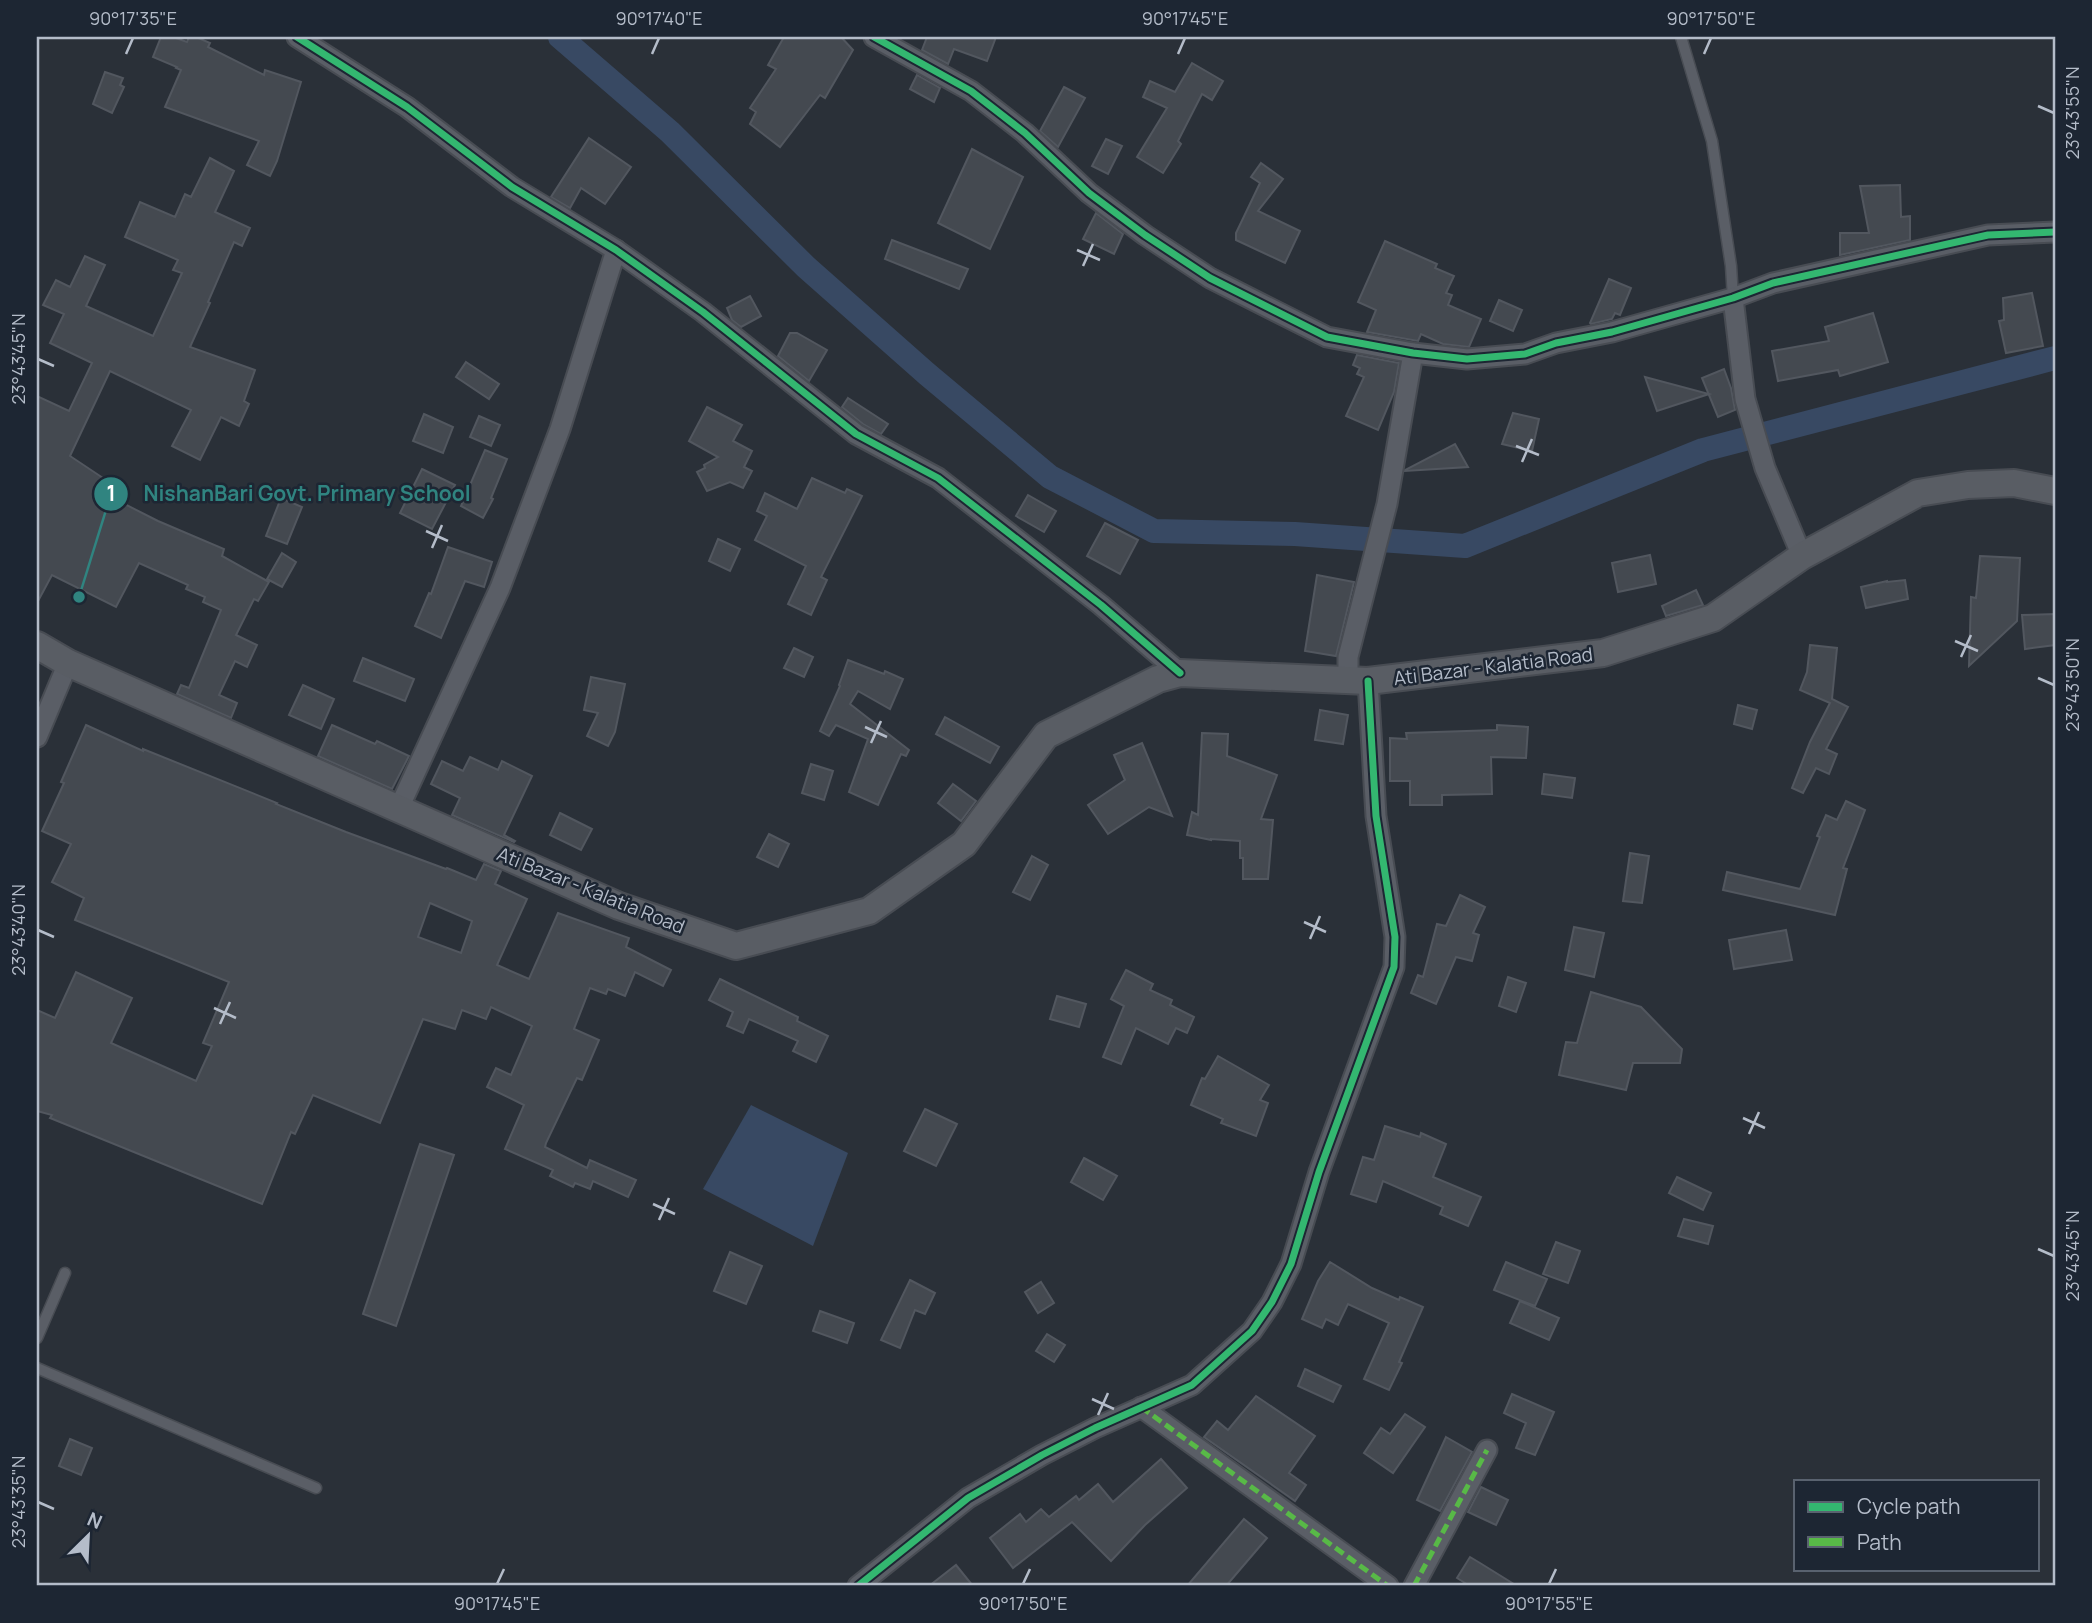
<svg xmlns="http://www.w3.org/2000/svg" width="2092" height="1623" font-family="Manrope,sans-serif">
<rect width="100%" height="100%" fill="#2a3038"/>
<!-- water -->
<polygon fill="#384963" points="751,1105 848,1153 813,1246 703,1189"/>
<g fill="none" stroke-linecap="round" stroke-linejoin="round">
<!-- canal -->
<polyline stroke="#384963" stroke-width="24" points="560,37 670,132 806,267 927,374 1050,477 1154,531 1295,534 1465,546 1703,450 2055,358"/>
</g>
<!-- building -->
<g fill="#444950" stroke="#52575f" stroke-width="2" fill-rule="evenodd">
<polygon points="161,37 173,37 187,42 189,37 196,37 210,43 208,47 264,75 265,70 301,82 277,161 270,176 247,165 259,141 165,107 181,70 176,68 177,67 153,57"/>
<polygon points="784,37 841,37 853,50 825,98 820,95 780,147 750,124 756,112 750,108 776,69 768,65"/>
<polygon points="927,37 996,37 987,61 954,49 948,64 922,50"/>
<polygon points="1192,63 1223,81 1212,100 1202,94 1178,141 1181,144 1163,173 1137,157 1167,108 1143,97 1150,81 1175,92"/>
<polygon points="105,72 123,78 120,85 124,87 112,113 93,104"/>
<polygon points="917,75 940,88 934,102 910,89"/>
<polygon points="1064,87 1085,98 1058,147 1040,131"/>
<polygon points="589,138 631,167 605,204 581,188 570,208 551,197"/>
<polygon points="1106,139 1122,146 1108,174 1092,166"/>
<polygon points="972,149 1023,177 990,249 938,223"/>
<polygon points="210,158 234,171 215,212 250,228 242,246 234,242 208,302 210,303 190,347 255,370 244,401 249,404 239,426 221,417 200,460 172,446 191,410 110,371 70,456 103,478 97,490 158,521 224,549 222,556 269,582 258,601 254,599 236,635 257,645 247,667 235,661 219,695 237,703 231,718 177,694 181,685 189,688 221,610 203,602 205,597 186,589 188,585 139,563 116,607 52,575 37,603 37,396 69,411 92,363 50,343 64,314 43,305 56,280 70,287 85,256 105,265 86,306 153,336 182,273 173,270 178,260 125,237 140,202 175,217 185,194 191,197"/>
<polygon points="1261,163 1283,179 1258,211 1300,231 1285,263 1236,240 1236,233 1260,183 1251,177"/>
<polygon points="1900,185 1901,217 1910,216 1910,240 1840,255 1840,233 1869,233 1860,186"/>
<polygon points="1096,213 1123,234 1114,254 1083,239"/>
<polygon points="892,240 968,269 959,289 885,259"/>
<polygon points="1385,241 1437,264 1435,268 1454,276 1446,293 1452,295 1448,305 1481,319 1469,347 1443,344 1421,334 1418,341 1367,332 1376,310 1358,302"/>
<polygon points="1609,279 1631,288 1620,315 1615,313 1612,319 1591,324 1590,323"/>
<polygon points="2032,293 2043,346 2006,353 1999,321 2004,320 2003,298"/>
<polygon points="750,296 761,316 741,327 732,320 727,308"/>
<polygon points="1499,300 1522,310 1513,331 1490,321"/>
<polygon points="1873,313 1888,362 1840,376 1838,370 1778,381 1772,351 1829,341 1825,327"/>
<polygon points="790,333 797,333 827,350 809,381 778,356"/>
<polygon points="1357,355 1399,363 1394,392 1378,430 1346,416 1364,377 1357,374 1360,368 1353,365"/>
<polygon points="466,362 499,384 489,399 456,377"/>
<polygon points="1724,369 1731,388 1735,410 1718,417 1702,378"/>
<polygon points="1645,377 1709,394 1657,411"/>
<polygon points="848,398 888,424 881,434 863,424 842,407"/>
<polygon points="707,407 742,425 733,441 752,451 744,467 752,471 743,488 730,482 707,491 697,472 705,468 704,465 718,457 689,441"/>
<polygon points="1513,413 1539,419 1532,451 1502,444"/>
<polygon points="424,414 453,427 443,453 413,441"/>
<polygon points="479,416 500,425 491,446 470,437"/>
<polygon points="1455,444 1468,467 1405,471 1405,470"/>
<polygon points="485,450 507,459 491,498 493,499 483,518 461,506"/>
<polygon points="422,469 455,485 432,529 400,513"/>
<polygon points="812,478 845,493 847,489 862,496 821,577 827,580 811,615 788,604 806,566 755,540 767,516 757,511 765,493 797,509"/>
<polygon points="1028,495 1056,511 1044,532 1016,516"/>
<polygon points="281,498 302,507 287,544 266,536"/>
<polygon points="1105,523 1138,540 1120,574 1087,556"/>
<polygon points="718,539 740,549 730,571 709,561"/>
<polygon points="448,547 492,562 484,587 465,581 441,638 415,626 429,593 431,594"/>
<polygon points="282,553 296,562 282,587 267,579"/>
<polygon points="1650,555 1656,584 1618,592 1612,563"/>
<polygon points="1980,556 2020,558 2017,621 1969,666 1971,597 1976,598"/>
<polygon points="1317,575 1354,582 1336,656 1305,651"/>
<polygon points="1905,580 1908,599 1866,608 1861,587 1887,581 1887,582"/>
<polygon points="1696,590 1703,605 1666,616 1662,606"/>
<polygon points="2055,614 2055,645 2025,649 2022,615"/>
<polygon points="1810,645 1837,648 1832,699 1848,707 1826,749 1837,754 1829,774 1816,768 1803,793 1792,788 1810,742 1830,703 1800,690 1807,672"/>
<polygon points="794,648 813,657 804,677 784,668"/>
<polygon points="363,658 414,679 405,701 354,681"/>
<polygon points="848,660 884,674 885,671 903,679 890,709 858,691 850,704 909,750 906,756 901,754 878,805 849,792 868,739 836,725 829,736 820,731 840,686 839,685"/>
<polygon points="591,677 625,684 615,732 608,746 587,736 598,713 584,710"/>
<polygon points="303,685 334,699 321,729 289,715"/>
<polygon points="1738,705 1757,710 1752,729 1734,724"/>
<polygon points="1320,710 1348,715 1343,744 1315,740"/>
<polygon points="945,717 999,747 990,763 936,734"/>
<path d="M 86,725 L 143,751 L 143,749 L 277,803 L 276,804 L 346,832 L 446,869 L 447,868 L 476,880 L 484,864 L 501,871 L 495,884 L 527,899 L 497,965 L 529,979 L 558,913 L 629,938 L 626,947 L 671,970 L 663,986 L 635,972 L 625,996 L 608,989 L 606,994 L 590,988 L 574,1029 L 599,1040 L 582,1080 L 577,1078 L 546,1143 L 545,1147 L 587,1168 L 590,1160 L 636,1180 L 628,1197 L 593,1181 L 590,1189 L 575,1183 L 573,1187 L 550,1176 L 553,1170 L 505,1149 L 524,1105 L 487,1087 L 496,1068 L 511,1075 L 532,1026 L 491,1007 L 486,1019 L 462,1010 L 455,1029 L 423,1019 L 380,1123 L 313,1095 L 295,1134 L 291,1132 L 262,1204 L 50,1118 L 52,1115 L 37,1111 L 37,1010 L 55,1018 L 76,972 L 132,998 L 111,1043 L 196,1081 L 212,1046 L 203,1043 L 229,982 L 75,920 L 84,898 L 52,882 L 71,844 L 42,831 L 64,783 L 61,782 ZM 430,903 L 472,921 L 461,953 L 418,937 Z"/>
<polygon points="332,725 375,744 377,741 409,756 392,789 318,756"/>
<polygon points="1497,725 1528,727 1526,758 1491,757 1492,794 1442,795 1442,805 1410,805 1410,781 1390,781 1390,738 1407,739 1406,733 1497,730"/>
<polygon points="1202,733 1228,734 1227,756 1277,775 1261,819 1273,820 1268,879 1243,879 1243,858 1240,858 1240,841 1211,839 1211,840 1187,835 1192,812 1198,815"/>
<polygon points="1142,743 1172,816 1149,807 1108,834 1088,805 1125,780 1114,755"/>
<polygon points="470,757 498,770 502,761 532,776 504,835 515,841 514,842 452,815 460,798 431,784 442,761 463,771"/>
<polygon points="811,764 833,771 824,800 802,793"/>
<polygon points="1544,774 1575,778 1572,798 1542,794"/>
<polygon points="953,784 976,801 961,821 938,803"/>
<polygon points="1846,801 1865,810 1843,868 1847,869 1835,915 1723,890 1727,872 1800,889 1820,837 1817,836 1826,815 1837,820"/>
<polygon points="560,813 592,829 581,850 550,835"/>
<polygon points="769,834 789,844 778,867 757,857"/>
<polygon points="1630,853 1649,856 1642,903 1623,901"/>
<polygon points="1032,856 1048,865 1030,900 1013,892"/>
<polygon points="1460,895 1485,907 1473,933 1479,935 1472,961 1456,957 1436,1004 1411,993 1418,975 1423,977 1437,924 1446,926"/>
<polygon points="1574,927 1604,933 1594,977 1565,970"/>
<polygon points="1786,930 1792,960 1734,969 1729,940"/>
<polygon points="1126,970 1153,984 1150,990 1172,1000 1170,1005 1194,1017 1187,1033 1176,1028 1168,1044 1136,1028 1121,1064 1103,1057 1124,1006 1111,999"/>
<polygon points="1508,977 1526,983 1516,1012 1499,1006"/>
<polygon points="720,979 798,1017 797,1021 828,1036 816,1062 793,1051 798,1041 749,1019 743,1033 727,1026 733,1012 709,1000"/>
<polygon points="1591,992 1641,1007 1682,1049 1680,1063 1633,1063 1626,1090 1559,1075 1566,1042 1577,1043"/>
<polygon points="1057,996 1086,1004 1079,1027 1050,1019"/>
<polygon points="1218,1056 1269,1085 1260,1100 1268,1103 1256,1136 1221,1123 1223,1119 1191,1105 1202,1078 1205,1079"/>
<polygon points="925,1109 957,1124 936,1166 904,1151"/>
<polygon points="1385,1126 1420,1137 1421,1133 1446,1144 1433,1177 1481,1197 1468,1226 1440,1214 1443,1207 1383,1181 1376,1202 1351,1194 1363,1157 1374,1160"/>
<polygon points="420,1144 454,1155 396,1326 363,1314"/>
<polygon points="1084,1158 1117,1176 1103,1200 1071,1182"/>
<polygon points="1677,1177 1711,1193 1703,1210 1669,1193"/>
<polygon points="1684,1219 1713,1226 1708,1244 1678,1236"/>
<polygon points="1556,1242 1580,1251 1568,1283 1543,1274"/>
<polygon points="730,1252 762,1266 746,1304 714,1291"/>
<polygon points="1330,1262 1372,1288 1399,1300 1400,1297 1423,1307 1399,1362 1402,1363 1389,1390 1364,1379 1389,1323 1348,1304 1338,1325 1326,1319 1322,1328 1302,1319 1318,1281"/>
<polygon points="1506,1262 1547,1279 1535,1306 1494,1290"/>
<polygon points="910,1280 935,1293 925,1314 915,1310 900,1348 881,1340"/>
<polygon points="1041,1282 1054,1303 1038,1313 1025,1292"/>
<polygon points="1520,1301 1559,1318 1549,1340 1510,1323"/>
<polygon points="820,1311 854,1323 847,1343 813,1331"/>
<polygon points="1047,1334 1065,1345 1054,1362 1036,1351"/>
<polygon points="1305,1369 1341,1386 1333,1402 1298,1386"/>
<polygon points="1512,1394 1554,1412 1535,1455 1516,1448 1526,1423 1504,1413"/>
<polygon points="1256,1396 1315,1436 1289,1473 1306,1485 1295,1501 1204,1437 1217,1421 1228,1430"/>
<polygon points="1405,1414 1425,1427 1393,1473 1364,1453 1381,1428 1390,1434"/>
<polygon points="1446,1437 1472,1452 1440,1511 1417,1500"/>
<polygon points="70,1439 92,1448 81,1475 59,1466"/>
<polygon points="1161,1459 1187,1488 1145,1525 1111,1561 1072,1522 1013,1568 990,1538 1020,1514 1026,1522 1041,1509 1049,1517 1076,1496 1079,1500 1098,1484 1113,1502"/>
<polygon points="1481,1487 1508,1500 1496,1525 1468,1512"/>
<polygon points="1244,1519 1267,1538 1226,1586 1187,1586"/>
<polygon points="1470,1557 1480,1563 1517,1586 1470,1586 1457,1578"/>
<polygon points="956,1565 973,1586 929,1586"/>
</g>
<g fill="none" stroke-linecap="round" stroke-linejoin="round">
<defs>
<g id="lane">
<polyline points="1681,37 1712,141 1731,266 1733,298"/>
<polyline points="37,1338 65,1273"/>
<polyline points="37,1368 316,1488"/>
</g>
<g id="street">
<polyline points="297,37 407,107 512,187 616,250 703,312 856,434 938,478 1101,605 1180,673"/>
<polyline points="874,37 971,91 1025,133 1089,193 1145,235 1210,278 1327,337 1413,353 1467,359 1525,354 1556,343 1612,332 1733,298 1773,283 1988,235 2055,232"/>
<polyline points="1733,298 1745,399 1765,468 1802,556"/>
<polyline points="1348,681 1348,657 1387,504 1413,353"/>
<polyline points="37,737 68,663"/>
<polyline points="399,808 500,588 560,429 616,250"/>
<polyline points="1141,1407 1388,1586"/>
<polyline points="858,1586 968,1498 1042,1455 1095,1428 1192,1385 1252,1331 1272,1302 1291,1264 1319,1172 1394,967 1395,937 1376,816 1368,681"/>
<polyline points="1414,1586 1487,1450"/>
</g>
<polyline id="secondary" points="37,645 68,663 619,906 736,946 869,911 964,844 1046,735 1158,679 1180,673 1368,681 1603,653 1713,618 1802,556 1918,493 1968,485 2014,483 2055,491"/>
</defs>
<!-- lane casing -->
<use href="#lane" stroke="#484c53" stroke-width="13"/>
<!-- street casing -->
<use href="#street" stroke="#484c53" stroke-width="23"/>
<!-- secondary casing -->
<use href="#secondary" stroke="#484c53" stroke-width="30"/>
<!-- lane -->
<use href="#lane" stroke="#5a5e66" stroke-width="10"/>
<!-- street -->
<use href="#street" stroke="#5a5e66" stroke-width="19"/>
<!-- secondary -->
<use href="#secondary" stroke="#595d64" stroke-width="26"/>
<!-- quiet -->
<g stroke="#58b947" stroke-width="5" stroke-dasharray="10 5" stroke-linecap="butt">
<polyline points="1141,1407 1388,1586"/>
<polyline points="1414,1586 1487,1450"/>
</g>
<defs>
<g id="cycleway">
<polyline points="297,37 407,107 512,187 616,250 703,312 856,434 938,478 1101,605 1180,673"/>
<polyline points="874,37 971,91 1025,133 1089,193 1145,235 1210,278 1327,337 1413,353 1467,359 1525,354 1556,343 1612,332 1733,298 1773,283 1988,235 2055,232"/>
<polyline points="858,1586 968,1498 1042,1455 1095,1428 1192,1385 1252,1331 1272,1302 1291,1264 1319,1172 1394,967 1395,937 1376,816 1368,681"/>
</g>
</defs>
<!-- cycleway casing -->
<use href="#cycleway" stroke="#1d2633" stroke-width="11"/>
<!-- cycleway -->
<use href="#cycleway" stroke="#33b770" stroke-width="7"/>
</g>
<!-- ticks -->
<path fill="none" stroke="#b4bcc9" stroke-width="2.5" d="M 126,54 L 133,38M 652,54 L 659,38M 1178,54 L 1185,38M 1704,54 L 1711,38M 2038,106 L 2054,113M 1077,250 L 1100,260M 1083,266 L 1093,244M 38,359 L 54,366M 1516,446 L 1539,455M 1522,462 L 1532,439M 426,531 L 448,541M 432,548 L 442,525M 1955,641 L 1978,651M 1961,657 L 1971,635M 2038,678 L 2054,685M 865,727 L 887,737M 871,743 L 881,721M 1304,922 L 1326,932M 38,930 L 54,937M 1310,939 L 1320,916M 214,1008 L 236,1018M 220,1024 L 230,1002M 1743,1118 L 1765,1128M 1749,1134 L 1759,1112M 653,1204 L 675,1214M 659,1220 L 669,1198M 2038,1249 L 2054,1256M 1092,1399 L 1114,1409M 1098,1415 L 1108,1393M 38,1502 L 54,1509M 497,1584 L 504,1569M 1023,1584 L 1030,1569M 1549,1584 L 1556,1569"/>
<g text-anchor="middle" stroke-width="5" stroke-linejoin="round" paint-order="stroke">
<!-- street labels -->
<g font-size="19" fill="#b4bcc9" stroke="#1d2633">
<text transform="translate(1493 666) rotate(-7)" y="7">Ati Bazar - Kalatia Road</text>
<text transform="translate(591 890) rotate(22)" y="7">Ati Bazar - Kalatia Road</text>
</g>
</g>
<!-- callouts -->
<path fill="none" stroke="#308480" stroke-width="2.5" d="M79 597L111 494"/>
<g fill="#308480" stroke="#1d2633" stroke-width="2.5">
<circle cx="79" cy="597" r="7"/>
<circle cx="111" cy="494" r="18"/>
</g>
<g font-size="21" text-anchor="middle" font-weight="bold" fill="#fff">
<text x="111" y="501">1</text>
</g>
<g font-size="21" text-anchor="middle" font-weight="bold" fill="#308480" stroke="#1d2633" stroke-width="5" stroke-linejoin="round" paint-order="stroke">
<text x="307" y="501">NishanBari Govt. Primary School</text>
</g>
<!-- border -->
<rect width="2092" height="1623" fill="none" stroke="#1d2633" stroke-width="77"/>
<!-- legend -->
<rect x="1794" y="1480" width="245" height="91" fill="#1d2633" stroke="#59626f" stroke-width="2"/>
<rect x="1808" y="1502" width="35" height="10" fill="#33b770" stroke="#59626f" stroke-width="2"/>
<text x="1857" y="1514" font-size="21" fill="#b4bcc9">Cycle path</text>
<rect x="1808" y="1537" width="35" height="10" fill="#58b947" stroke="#59626f" stroke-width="2"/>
<text x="1857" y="1550" font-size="21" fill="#b4bcc9">Path</text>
<!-- north arrow -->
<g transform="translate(88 1536) rotate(24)" stroke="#1d2633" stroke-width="5" paint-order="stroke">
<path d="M0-5L12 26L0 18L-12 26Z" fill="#b4bcc9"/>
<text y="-10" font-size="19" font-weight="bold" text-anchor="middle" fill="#b4bcc9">N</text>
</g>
<rect x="38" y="38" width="2016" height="1546" fill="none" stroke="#b4bcc9" stroke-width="2.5"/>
<g font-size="18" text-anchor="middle" fill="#b4bcc9">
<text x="133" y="25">90°17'35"E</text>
<text x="659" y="25">90°17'40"E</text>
<text x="1185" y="25">90°17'45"E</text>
<text x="1711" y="25">90°17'50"E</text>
<text transform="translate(2073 113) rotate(-90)" y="6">23°43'55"N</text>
<text transform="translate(19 359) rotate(-90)" y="6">23°43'45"N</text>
<text transform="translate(2073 685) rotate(-90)" y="6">23°43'50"N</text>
<text transform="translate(19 930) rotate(-90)" y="6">23°43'40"N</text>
<text transform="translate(2073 1256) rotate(-90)" y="6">23°43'45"N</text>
<text transform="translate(19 1502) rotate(-90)" y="6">23°43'35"N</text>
<text x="497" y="1610">90°17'45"E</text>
<text x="1023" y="1610">90°17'50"E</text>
<text x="1549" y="1610">90°17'55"E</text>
</g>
</svg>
